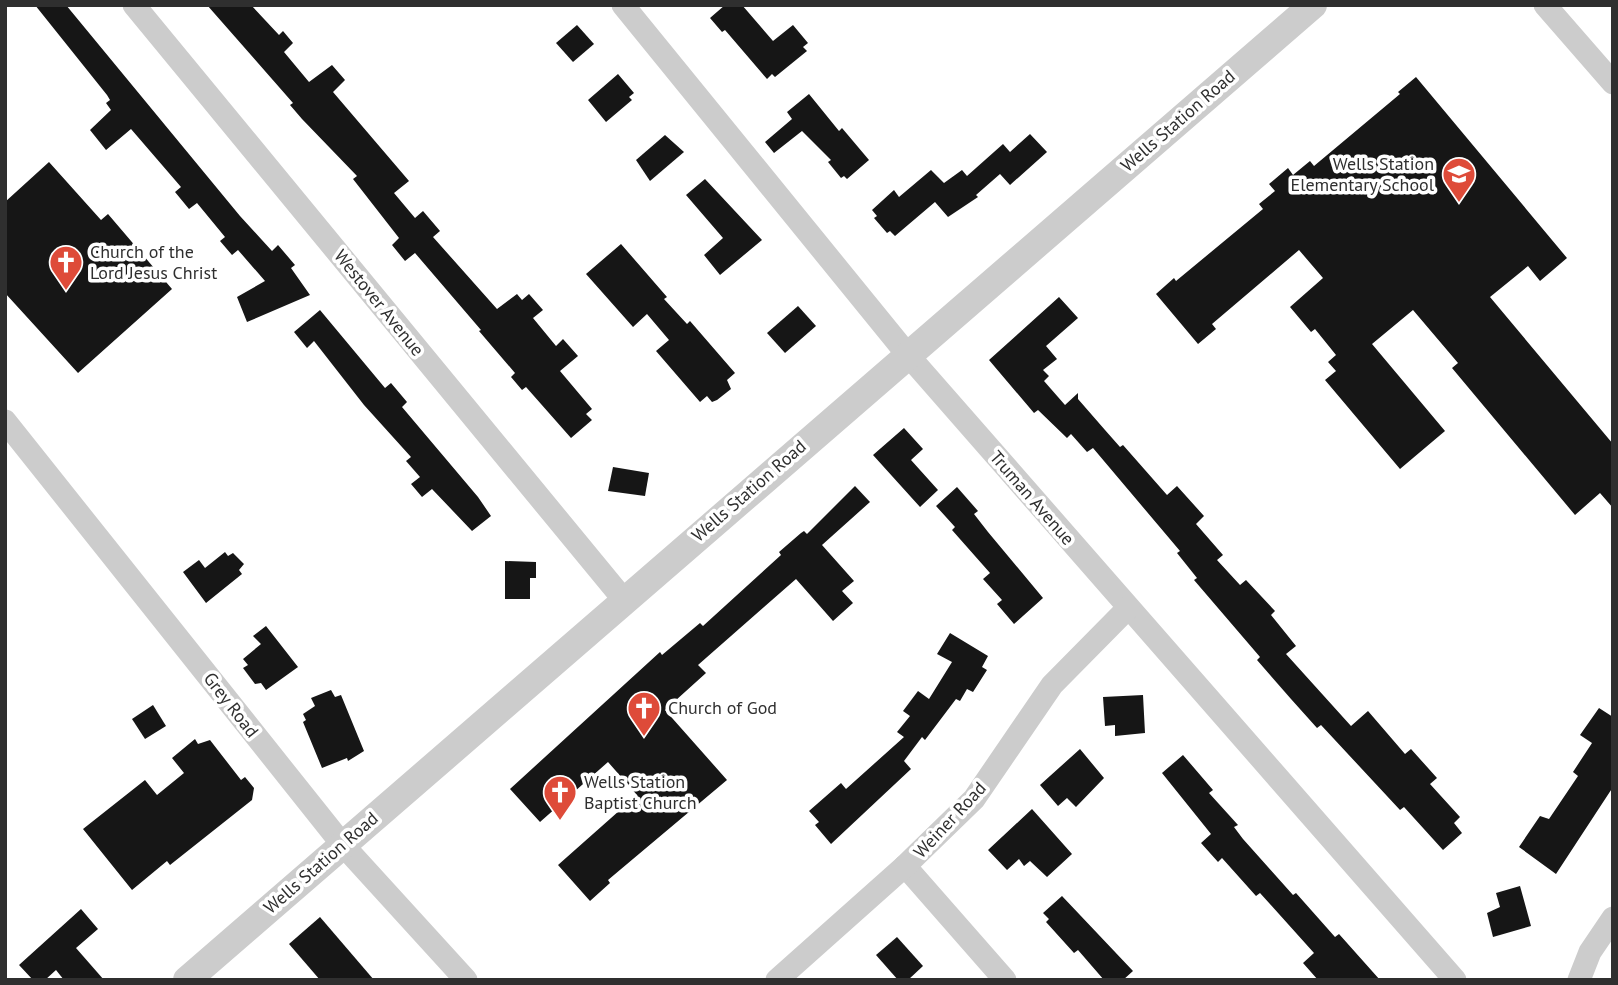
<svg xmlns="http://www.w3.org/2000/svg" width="1618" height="985" font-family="'PT Sans',sans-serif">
<rect width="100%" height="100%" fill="#fff"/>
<!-- building -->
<g fill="#161616">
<polygon points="35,5 66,5 240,216 272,251 278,245 295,265 291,268 310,295 247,322 237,297 265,281 238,250 232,255 220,241 225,237 197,203 189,209 175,192 181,187 131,129 106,150 90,130 111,110 106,103 110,100 107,95"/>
<polygon points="207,5 251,5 279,35 283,31 293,43 284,52 309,82 332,65 345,80 333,92 409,181 394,193 415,218 423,211 440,231 433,237 497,309 517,294 522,300 529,294 543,310 533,318 556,346 563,339 578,356 560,371 592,409 586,414 592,420 571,438 526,387 522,390 511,377 515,373 479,331 481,330 415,253 405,261 392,245 399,238 353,179 357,176 302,119 290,105 293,103"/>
<polygon points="725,5 742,5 773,41 793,25 808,43 803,47 807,51 775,77 772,74 767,79 725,30 722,32 710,18"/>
<polygon points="577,25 594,44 573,62 556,43"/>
<polygon points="618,74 634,93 629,97 632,100 606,122 588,100"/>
<polygon points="1416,77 1567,258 1540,281 1528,266 1490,297 1613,444 1613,508 1600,493 1575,515 1452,368 1458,363 1413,310 1372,344 1445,431 1400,469 1325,380 1336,371 1328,362 1336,355 1315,329 1311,332 1290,307 1323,278 1299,250 1212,324 1216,329 1198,344 1156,294 1174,278 1176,281 1263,209 1259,204 1275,191 1269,184 1288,168 1293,175 1310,161 1314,166 1400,94 1398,92"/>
<polygon points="809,94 839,131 842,128 869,160 847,179 844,176 841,178 828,162 831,160 802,131 774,153 765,142 792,119 787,112"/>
<polygon points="1030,134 1047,152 1010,185 1000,174 976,195 978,197 948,217 935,202 895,236 890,231 887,233 874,218 877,216 872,210 894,190 899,197 931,170 944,183 962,170 967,176 1003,144 1010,152"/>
<polygon points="665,135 684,152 650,181 636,160"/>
<polygon points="49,162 101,220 108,214 172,289 78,373 5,293 5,202"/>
<polygon points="705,179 762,240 720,275 704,255 723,238 686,195"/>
<polygon points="621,244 667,297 664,299 687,324 690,321 735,373 727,380 731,389 717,400 712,402 707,396 700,402 656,351 669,340 647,314 633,327 586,274"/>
<polygon points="1059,297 1078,318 1046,346 1057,359 1043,370 1049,376 1044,381 1065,405 1078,393 1078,399 1105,430 1120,447 1123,445 1167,495 1177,486 1204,516 1196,524 1223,555 1217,560 1240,585 1246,580 1275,611 1271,615 1296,646 1286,654 1351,726 1368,711 1405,754 1411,749 1437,778 1430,784 1460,817 1454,823 1462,833 1443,850 1404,807 1400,810 1321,725 1317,728 1291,699 1257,660 1260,657 1194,580 1197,578 1177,553 1180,551 1093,448 1087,452 1071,434 1067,438 1038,410 1034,413 989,360"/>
<polygon points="798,306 816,326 785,353 767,333"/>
<polygon points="320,310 385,388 391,383 407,402 402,407 478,497 491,516 472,531 432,489 422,497 411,484 420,477 406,461 411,457 364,405 314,341 307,348 294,332"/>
<polygon points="904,428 923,449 911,460 938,490 920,507 873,455"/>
<polygon points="613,467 649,473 645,496 608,491"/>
<polygon points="855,486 870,502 822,545 854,581 842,591 853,603 833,621 796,579 698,665 706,673 665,710 727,780 608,880 610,883 590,901 558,865 637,795 608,762 540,822 510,789 660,652 662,655 700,623 703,626 781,555 779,552 801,533 804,531 807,534"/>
<polygon points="957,487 978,511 974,514 988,532 1043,598 1014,624 997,604 1002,600 983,579 990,573 952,530 955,527 936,506"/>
<polygon points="225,552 228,556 233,553 244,564 239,570 242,574 206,603 183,572 199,560 205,568"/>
<polygon points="505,561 536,562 536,578 530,578 530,599 505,599"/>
<polygon points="266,626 298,667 266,690 261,683 255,684 243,668 248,665 243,659 261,644 253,636"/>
<polygon points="950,633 988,656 982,667 987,670 973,692 967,689 960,701 956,699 925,740 922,737 904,761 911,769 831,844 815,825 819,822 809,811 841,783 846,789 904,737 897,732 910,716 903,711 918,691 929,699 952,662 937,654"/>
<polygon points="331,690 335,697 341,695 364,751 348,761 347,758 322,768 303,722 306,720 303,714 315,706 311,698"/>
<polygon points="1143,695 1145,733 1115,736 1115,725 1105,726 1103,697"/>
<polygon points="153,705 166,726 145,739 132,719"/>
<polygon points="1599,708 1613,717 1613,787 1556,874 1519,847 1540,816 1549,819 1578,776 1573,772 1592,743 1580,735"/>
<polygon points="195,739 198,744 210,740 241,780 245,777 254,788 252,800 170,865 167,861 132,890 83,829 145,780 157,795 184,773 172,758"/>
<polygon points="1080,749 1104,778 1076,807 1067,798 1058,806 1040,785"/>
<polygon points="1183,755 1213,790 1209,793 1238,825 1234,827 1243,839 1293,895 1296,893 1335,937 1339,934 1380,980 1318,980 1303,963 1314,953 1260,893 1256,896 1222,858 1218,862 1201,843 1211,834 1162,773"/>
<polygon points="1032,809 1072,854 1047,877 1030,861 1024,866 1019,859 1007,870 988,850"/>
<polygon points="1520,886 1531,926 1493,937 1487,913 1500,907 1496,893"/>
<polygon points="1062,896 1133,971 1123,980 1104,980 1078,950 1074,953 1046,922 1049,919 1043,913"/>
<polygon points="81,909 98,929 76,948 104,980 64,980 56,970 45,980 33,980 19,965"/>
<polygon points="320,917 374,980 320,980 289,944"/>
<polygon points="897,937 923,966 908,980 898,980 876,955"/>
</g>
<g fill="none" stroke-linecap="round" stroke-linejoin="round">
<!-- minor -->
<g stroke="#ccc" stroke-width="23">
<polyline points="134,5 624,600"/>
<polyline points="623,5 907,354 1455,980"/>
<polyline points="1545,5 1613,83"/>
<polyline points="5,421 342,844 466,980"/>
<polyline points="905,866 1005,980"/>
<polyline points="777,980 905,866 974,799 1052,685 1128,608"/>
<polyline points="1579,980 1590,952 1613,918"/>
</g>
<!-- tertiary -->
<polyline stroke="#ccc" stroke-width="28" points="187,980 1313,5"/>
</g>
<!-- icons -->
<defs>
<symbol id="school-pin" viewBox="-11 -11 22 30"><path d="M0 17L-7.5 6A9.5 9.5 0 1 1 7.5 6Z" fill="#de4b39" stroke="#fff"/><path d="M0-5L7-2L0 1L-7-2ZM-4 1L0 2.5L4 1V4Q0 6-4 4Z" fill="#fff"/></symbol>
<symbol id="church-pin" viewBox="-11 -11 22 30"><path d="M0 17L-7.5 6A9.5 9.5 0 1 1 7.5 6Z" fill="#de4b39" stroke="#fff"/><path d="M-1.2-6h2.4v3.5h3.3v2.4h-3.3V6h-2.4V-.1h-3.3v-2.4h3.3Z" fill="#fff"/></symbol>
</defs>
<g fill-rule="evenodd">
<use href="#school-pin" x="1440" y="155" width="38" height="52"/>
<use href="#church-pin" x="47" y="243" width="38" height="52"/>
<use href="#church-pin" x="625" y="689" width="38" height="52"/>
<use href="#church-pin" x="541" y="773" width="38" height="52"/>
</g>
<g text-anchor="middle" stroke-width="7" stroke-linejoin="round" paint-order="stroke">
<!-- street labels -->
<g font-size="18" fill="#2f2f2f" stroke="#fff">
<text transform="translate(1178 121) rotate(-41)" y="6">Wells Station Road</text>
<text transform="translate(379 303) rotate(51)" y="6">Westover Avenue</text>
<text transform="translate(749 491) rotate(-41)" y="6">Wells Station Road</text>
<text transform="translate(1032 498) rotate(49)" y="6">Truman Avenue</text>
<text transform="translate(231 705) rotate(52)" y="6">Grey Road</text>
<text transform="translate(950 820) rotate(-47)" y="6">Weiner Road</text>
<text transform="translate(321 863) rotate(-41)" y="6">Wells Station Road</text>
</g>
<!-- poi labels -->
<g font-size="18" fill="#2f2f2f" stroke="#fff" text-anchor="start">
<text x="1434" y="170" text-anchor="end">Wells Station<tspan x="1434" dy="21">Elementary School</tspan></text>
<text x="90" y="258">Church of the<tspan x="90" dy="21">Lord Jesus Christ</tspan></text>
<text x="668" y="714">Church of God</text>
<text x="584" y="788">Wells Station<tspan x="584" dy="21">Baptist Church</tspan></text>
</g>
</g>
<!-- border -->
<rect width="1618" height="985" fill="none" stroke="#2f2f2f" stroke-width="14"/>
</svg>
